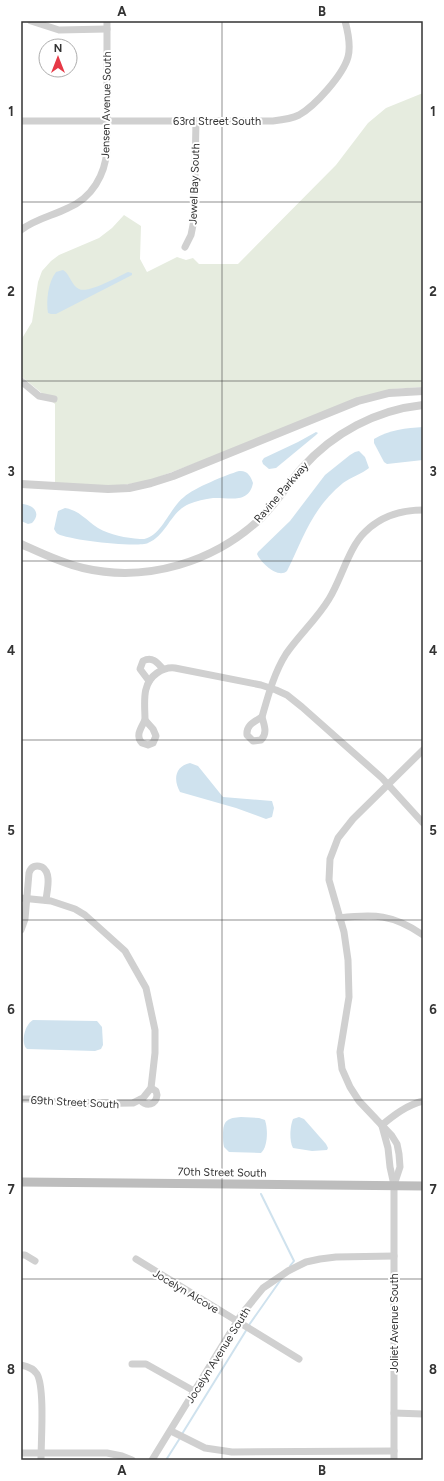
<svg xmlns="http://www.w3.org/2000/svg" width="444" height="1481" font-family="Figtree,sans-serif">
<rect width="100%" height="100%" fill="#fff"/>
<!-- green -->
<polygon fill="#e6ecdf" points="423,93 423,387 392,389 148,481 123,485 106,486 55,483 55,404 21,376 21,340 32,322 38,282 42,271 51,261 59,255 99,238 112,228 124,215 141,226 140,259 147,272 177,257 186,260 193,258 199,264 238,264 336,165 368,123 386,108"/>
<!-- water -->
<g fill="#cfe2ee">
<path d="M 63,270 C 70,274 71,285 79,289 C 88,294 119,276 128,272 L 132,273 L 132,275 L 56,314 L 51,314 L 48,313 C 46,301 48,282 56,272 Z"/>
<path d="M 423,427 L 423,460 L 387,464 L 384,462 L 374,443 L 374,439 C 388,430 407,428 423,427 Z"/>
<polygon points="316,432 318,433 316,435 276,468 269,469 263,464 262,461 264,458 298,442"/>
<path d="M 359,451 L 365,457 L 369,468 C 362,474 351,477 343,483 C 312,508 304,537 287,571 C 278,579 261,563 257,554 L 258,552 L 290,521 L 325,475 L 350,455 L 355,452 Z"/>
<path d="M 239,471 C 247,470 251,476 253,483 C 249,505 227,497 213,498 C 205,499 196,501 189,504 C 170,512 167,535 148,543 C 137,548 69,540 58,534 C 56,533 56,532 54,529 L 58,511 L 65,508 C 79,510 87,521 98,528 C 110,535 126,538 140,539 C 160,541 169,508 184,497 C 194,488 226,475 239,471 Z"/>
<path d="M 21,504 C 33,504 42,513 32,523 L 28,524 L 21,521 Z"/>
<path d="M 190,763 L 198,766 L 223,797 L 272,801 L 274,808 L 272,817 L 266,819 L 236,808 L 180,792 C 173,780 175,766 190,763 Z"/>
<path d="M 33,1020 L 97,1021 L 102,1027 L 103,1045 L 101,1049 L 95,1051 L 27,1049 C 20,1043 25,1024 33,1020 Z"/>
<path d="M 241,1117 L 259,1118 L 265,1120 C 268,1129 268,1147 261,1153 L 229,1152 L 224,1147 C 223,1143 223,1139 223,1134 C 223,1120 228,1118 241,1117 Z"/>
<path d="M 299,1117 L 304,1119 L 326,1144 L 328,1148 L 327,1150 L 312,1151 L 293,1148 C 289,1141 290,1126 293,1119 Z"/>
</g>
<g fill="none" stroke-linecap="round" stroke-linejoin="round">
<!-- stream -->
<g stroke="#cfe2ee" stroke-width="2">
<polyline points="261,1194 294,1261 290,1266"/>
<polyline points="249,1325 282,1278"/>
<polyline points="182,1434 247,1329"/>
<polyline points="166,1460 180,1438"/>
</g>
<!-- minor -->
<g stroke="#d0d0d0" stroke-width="7">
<polyline points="31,21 59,30 107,29"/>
<path d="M 21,121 L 272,121 C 281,120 291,119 299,115 C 315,106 343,75 348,57 C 351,46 348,32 345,21"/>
<path d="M 21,230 C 35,219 52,216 68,208 C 92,198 105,175 107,150 L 107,21"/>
<polyline points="185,247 191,235 194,220 196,121"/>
<polyline points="21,381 39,396 54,399"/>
<path d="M 149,681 L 140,669 L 143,661 C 152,656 157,662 163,669"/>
<path d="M 262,717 C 268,696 274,673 286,654 C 299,635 317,619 329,599 C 341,580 349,547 365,532 C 381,516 401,510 423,510"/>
<path d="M 262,717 C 264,725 268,733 261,740 L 253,741 L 247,735 C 246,725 254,722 262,717 Z"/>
<path d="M 145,720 C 145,703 141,684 157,673 C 163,669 168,667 175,668 L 261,685 L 276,690 L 287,695 L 302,707 L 382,778 L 423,823"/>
<path d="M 145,720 L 153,729 L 156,736 L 153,743 L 148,745 L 142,743 C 135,736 141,728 145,720 Z"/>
<polyline points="21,898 51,901 75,909 85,915 125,951 146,988 155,1030 155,1053 151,1088 143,1098 133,1103 71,1104 35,1099 21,1099"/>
<path d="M 339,918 C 374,914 393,914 423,935"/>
<path d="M 21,930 L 25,919 L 29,873 C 31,866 36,865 42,867 C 52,873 47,890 46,900"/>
<path d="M 140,1100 C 147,1107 156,1105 157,1095 L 156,1091 L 151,1088"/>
<path d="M 382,1125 C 394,1115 407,1105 423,1101"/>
<polyline points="382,1126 388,1148 390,1167 394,1185 394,1460"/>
<polyline points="394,1185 400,1167 399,1154 397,1144 392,1136 359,1101 350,1087 342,1069 340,1052 349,997 348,960 344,932 329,880 330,859 338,838 353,819 423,750"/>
<polyline points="21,1255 25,1255 35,1261"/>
<polyline points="136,1259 299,1359"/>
<polyline points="132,1364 146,1364 194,1391"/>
<path d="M 21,1365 C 26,1366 34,1369 37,1374 C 45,1388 41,1441 41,1460"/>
<polyline points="394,1413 423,1414"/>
<polyline points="171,1431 205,1448 232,1452 394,1451"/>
<polyline points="21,1453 107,1453 122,1456 132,1460"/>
<polyline points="152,1460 241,1315 263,1288 288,1271 306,1262 320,1259 336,1257 394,1256"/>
</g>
<!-- tertiary -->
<g stroke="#d0d0d0" stroke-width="8">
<polyline points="21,484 108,489 129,488 151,483 173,476 358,401 389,393 423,391"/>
<path d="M 21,544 C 41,553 61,563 83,568 C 147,583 215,562 262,517 C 277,502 288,484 302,468 C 333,433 376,410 423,405"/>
</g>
<!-- secondary -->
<polyline stroke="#bdbdbd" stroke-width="9" points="21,1182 423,1186"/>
</g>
<!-- grid -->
<path fill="none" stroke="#333" stroke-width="1" stroke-opacity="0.55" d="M 222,21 L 222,1460M 21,202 L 423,202M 21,381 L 423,381M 21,561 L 423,561M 21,740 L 423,740M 21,920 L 423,920M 21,1100 L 423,1100M 21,1279 L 423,1279"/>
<g text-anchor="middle" stroke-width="4" stroke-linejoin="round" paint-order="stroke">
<!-- street labels -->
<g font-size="11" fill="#333" stroke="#fff">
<text transform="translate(106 105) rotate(-89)" y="4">Jensen Avenue South</text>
<text x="217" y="125">63rd Street South</text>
<text transform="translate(194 184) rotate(-88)" y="4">Jewel Bay South</text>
<text transform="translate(281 492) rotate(-49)" y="4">Ravine Parkway</text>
<text transform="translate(75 1102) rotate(3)" y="4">69th Street South</text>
<text transform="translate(222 1172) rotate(1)" y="4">70th Street South</text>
<text transform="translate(186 1291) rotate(31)" y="4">Jocelyn Alcove</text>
<text transform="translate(394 1323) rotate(-90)" y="4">Joliet Avenue South</text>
<text transform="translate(218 1355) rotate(-58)" y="4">Jocelyn Avenue South</text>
</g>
</g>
<!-- border -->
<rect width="444" height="1481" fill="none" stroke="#ffffff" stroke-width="44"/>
<!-- north arrow -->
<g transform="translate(58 58)"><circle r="19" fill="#ffffff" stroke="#adadad"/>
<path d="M0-3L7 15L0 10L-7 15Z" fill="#e63946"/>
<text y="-6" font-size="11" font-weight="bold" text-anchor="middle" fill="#333333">N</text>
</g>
<rect x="22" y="22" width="400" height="1437" fill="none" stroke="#333" stroke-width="1.5"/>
<g font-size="13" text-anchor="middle" font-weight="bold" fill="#333">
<text x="122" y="16">A</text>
<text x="322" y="16">B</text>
<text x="11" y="116">1</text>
<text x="433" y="116">1</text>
<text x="11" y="296">2</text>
<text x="433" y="296">2</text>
<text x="11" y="476">3</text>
<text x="433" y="476">3</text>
<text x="11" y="655">4</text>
<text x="433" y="655">4</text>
<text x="11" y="835">5</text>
<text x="433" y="835">5</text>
<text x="11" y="1014">6</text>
<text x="433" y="1014">6</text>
<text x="11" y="1194">7</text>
<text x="433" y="1194">7</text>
<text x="11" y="1374">8</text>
<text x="433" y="1374">8</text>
<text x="122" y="1475">A</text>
<text x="322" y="1475">B</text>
</g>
</svg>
